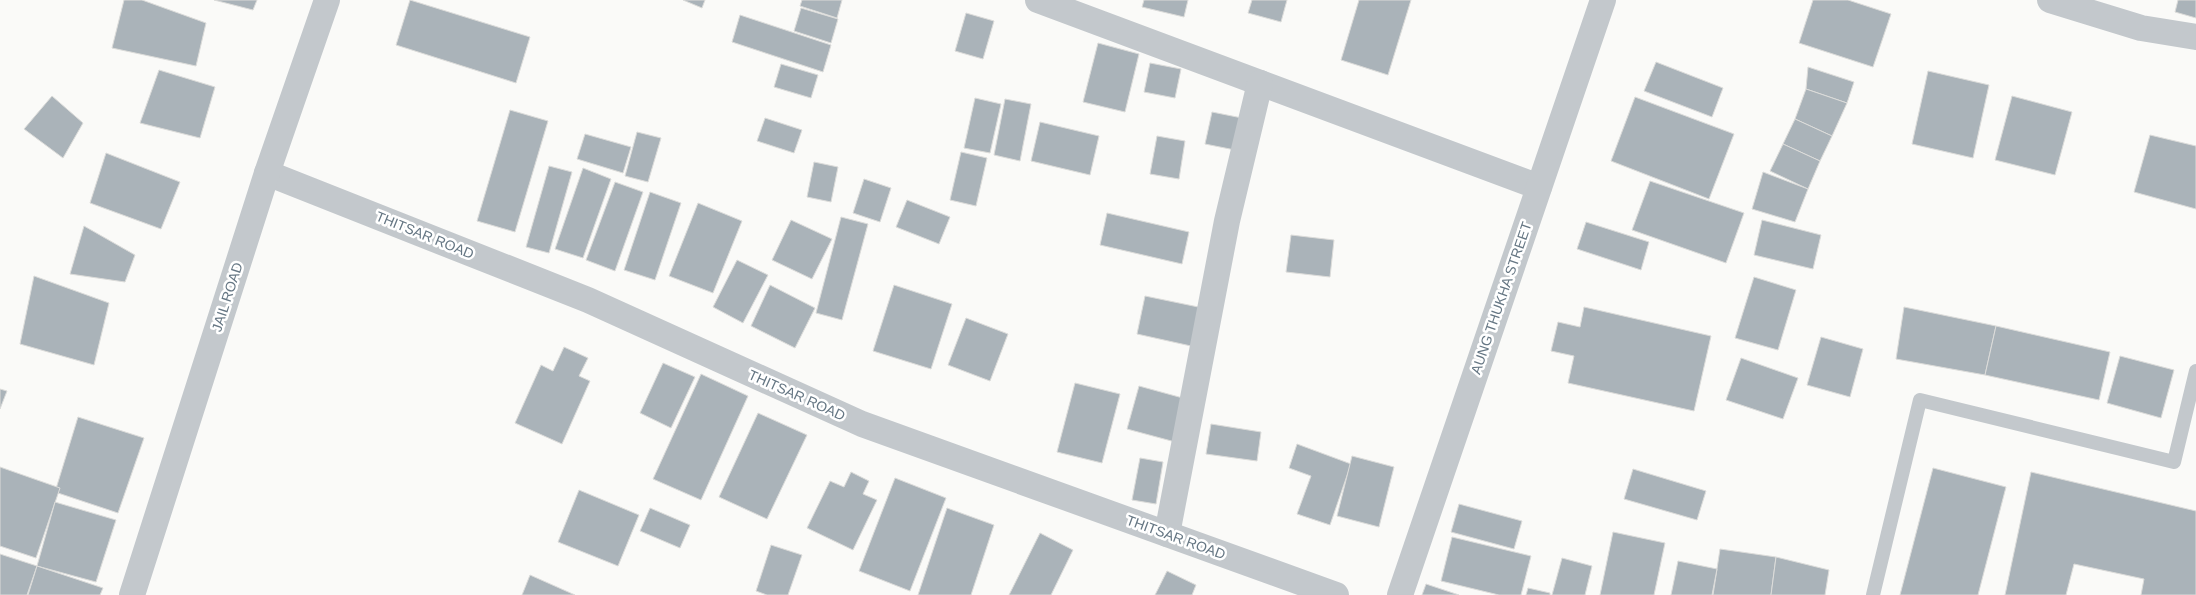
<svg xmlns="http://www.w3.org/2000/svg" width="2196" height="595" font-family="Arial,sans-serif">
<rect width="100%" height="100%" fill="#fafaf8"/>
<!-- building -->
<g fill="#aab3b9" stroke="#dcdcda">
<polygon points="124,0 142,0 206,23 196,66 112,48"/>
<polygon points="214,0 257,0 253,10"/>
<polygon points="410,0 530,37 516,83 396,45"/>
<polygon points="683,0 705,0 702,8"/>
<polygon points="802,0 842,0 837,18 800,6"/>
<polygon points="1144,0 1188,0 1184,17 1142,7"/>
<polygon points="1252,0 1287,0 1281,22 1248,13"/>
<polygon points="1359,0 1411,0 1388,75 1341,60"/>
<polygon points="1813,0 1848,0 1891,14 1873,67 1799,43"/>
<polygon points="2178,0 2196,0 2196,18 2175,12"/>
<polygon points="801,8 838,19 831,43 794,31"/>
<polygon points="966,13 994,21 983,59 955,51"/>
<polygon points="740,15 831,45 823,72 732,42"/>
<polygon points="1098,43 1139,54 1125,112 1083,102"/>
<polygon points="1656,62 1723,88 1712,117 1644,91"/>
<polygon points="1150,63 1181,69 1175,98 1144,92"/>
<polygon points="781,64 818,75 811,98 774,87"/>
<polygon points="1808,67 1854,82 1847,103 1806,89"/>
<polygon points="159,70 215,87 200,138 140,123"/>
<polygon points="1928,71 1989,85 1973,158 1912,144"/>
<polygon points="1806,89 1847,103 1832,136 1795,119"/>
<polygon points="52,96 83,123 63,158 24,129"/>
<polygon points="2012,96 2072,112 2055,175 1995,160"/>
<polygon points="1635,97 1734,134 1709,199 1611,161"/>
<polygon points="975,98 1001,104 990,153 964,148"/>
<polygon points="1005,99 1031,104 1020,161 994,155"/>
<polygon points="510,110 548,121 515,232 477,221"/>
<polygon points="1212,112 1242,118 1235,150 1205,144"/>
<polygon points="765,118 802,130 794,153 757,141"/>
<polygon points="1795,119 1832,136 1820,161 1783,144"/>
<polygon points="1040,122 1099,136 1090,175 1031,161"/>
<polygon points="637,132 661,138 648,182 625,176"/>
<polygon points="585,134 631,147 623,173 577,159"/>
<polygon points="2150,135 2196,146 2196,209 2134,192"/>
<polygon points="1157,136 1185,141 1179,179 1150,174"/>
<polygon points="1783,144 1820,161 1808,189 1770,171"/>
<polygon points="961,152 987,158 976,206 950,200"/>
<polygon points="106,153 180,182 161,229 90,203"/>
<polygon points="814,162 838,167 831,202 807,197"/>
<polygon points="549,166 572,172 549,253 526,247"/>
<polygon points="583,168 611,179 583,258 555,249"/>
<polygon points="1763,172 1808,189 1795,222 1752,209"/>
<polygon points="864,179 891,188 880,222 853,213"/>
<polygon points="1650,181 1744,213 1726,263 1632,230"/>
<polygon points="615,182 643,192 615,271 586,260"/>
<polygon points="650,192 681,203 655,280 624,270"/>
<polygon points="907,200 950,217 939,244 896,227"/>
<polygon points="698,203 742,221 713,293 669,276"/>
<polygon points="1107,213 1189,232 1182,264 1100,245"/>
<polygon points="841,217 868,224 842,320 816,313"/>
<polygon points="791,220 832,239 812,279 772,260"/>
<polygon points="1762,220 1821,235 1813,269 1754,255"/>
<polygon points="1586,222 1649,242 1641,270 1577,249"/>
<polygon points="84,226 135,255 125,282 70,274"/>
<polygon points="1291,235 1334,240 1330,277 1286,272"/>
<polygon points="737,260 768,275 743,323 713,307"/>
<polygon points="34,276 109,303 94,365 20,344"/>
<polygon points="1754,277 1796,290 1778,350 1735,338"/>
<polygon points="770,285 815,308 795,348 751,326"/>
<polygon points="894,285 952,304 931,369 873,351"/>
<polygon points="1145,296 1208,309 1200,348 1137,334"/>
<polygon points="1584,307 1711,336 1694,411 1568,383 1574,356 1551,351 1558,322 1580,327"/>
<polygon points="1904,307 1996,326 1985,375 1896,359"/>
<polygon points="966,318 1008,334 990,381 948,365"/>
<polygon points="1996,326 2110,352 2099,400 1985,375"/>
<polygon points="1821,337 1863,349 1850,397 1807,385"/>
<polygon points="564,347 588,358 579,376 590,381 562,444 515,423 541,365 553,371"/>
<polygon points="2120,356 2174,370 2161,418 2107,403"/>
<polygon points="1741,358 1798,378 1783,419 1726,400"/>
<polygon points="663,363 695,377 671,428 640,413"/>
<polygon points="701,374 748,396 701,500 653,479"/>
<polygon points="1075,383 1120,394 1102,463 1057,452"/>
<polygon points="1139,386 1190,400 1179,443 1127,429"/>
<polygon points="0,389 7,391 0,409"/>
<polygon points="758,413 807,435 767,519 719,497"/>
<polygon points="78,417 144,438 118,513 55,492"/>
<polygon points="1211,424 1261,432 1257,461 1206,454"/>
<polygon points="1297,444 1351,464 1330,525 1297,514 1311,476 1289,468"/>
<polygon points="1352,456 1394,467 1379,527 1337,516"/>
<polygon points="1140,458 1163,462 1156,504 1132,500"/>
<polygon points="0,467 60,488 36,558 0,546"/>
<polygon points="1933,468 2006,487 1978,595 1900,595"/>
<polygon points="1633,469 1706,491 1697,520 1624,499"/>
<polygon points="851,472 869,481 863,494 877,500 853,550 807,528 830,481 844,487"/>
<polygon points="2031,472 2196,511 2196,595 2141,595 2144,579 2074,564 2066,595 2005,595"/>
<polygon points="895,478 946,498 910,591 859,571"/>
<polygon points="579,490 639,515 618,566 558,542"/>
<polygon points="55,502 116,520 96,582 37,566"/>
<polygon points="1459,504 1522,521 1514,549 1451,532"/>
<polygon points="650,508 690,525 680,548 640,531"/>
<polygon points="947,508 994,525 971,595 918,595"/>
<polygon points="1613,532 1665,543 1654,595 1600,595"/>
<polygon points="1040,533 1073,550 1051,595 1009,595"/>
<polygon points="1452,537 1531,556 1521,595 1499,595 1441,581"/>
<polygon points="771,545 802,555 788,595 767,595 756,591"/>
<polygon points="1720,549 1776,557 1771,595 1713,595"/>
<polygon points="0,554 37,566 27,595 0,595"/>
<polygon points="1776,557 1829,570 1825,595 1771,595"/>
<polygon points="1562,558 1592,566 1585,595 1552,595"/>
<polygon points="1678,561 1717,569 1712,595 1671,595"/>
<polygon points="37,566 103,588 100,595 28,595"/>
<polygon points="1167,571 1196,585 1192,595 1155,595"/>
<polygon points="530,575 575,595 522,595"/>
<polygon points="1426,584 1459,595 1422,595"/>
<polygon points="1528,588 1550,593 1550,595 1526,595"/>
</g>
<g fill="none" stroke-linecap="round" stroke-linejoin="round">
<!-- service -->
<polyline stroke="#c3c8cc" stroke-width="14" points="1873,595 1920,400 2174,462 2196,371"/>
<!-- minor -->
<g stroke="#c3c8cc" stroke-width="26">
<polyline points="1038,0 1539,187"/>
<polyline points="2050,0 2141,28 2196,37"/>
<polyline points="267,173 588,300 862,424 1336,595"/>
<polyline points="1167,534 1227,221 1260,83"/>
<polyline points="132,595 267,173 327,0"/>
<polyline points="1400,595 1603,0"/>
</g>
</g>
<g text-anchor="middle" stroke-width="5" stroke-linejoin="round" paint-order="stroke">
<!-- street labels -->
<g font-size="14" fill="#657683" stroke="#fff">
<text transform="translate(425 235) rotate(22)" y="5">THITSAR ROAD</text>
<text transform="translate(227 297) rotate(-72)" y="5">JAIL ROAD</text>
<text transform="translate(1501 298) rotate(-71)" y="5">AUNG THUKHA STREET</text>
<text transform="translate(797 395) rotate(24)" y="5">THITSAR ROAD</text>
<text transform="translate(1176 537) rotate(20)" y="5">THITSAR ROAD</text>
</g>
</g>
</svg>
